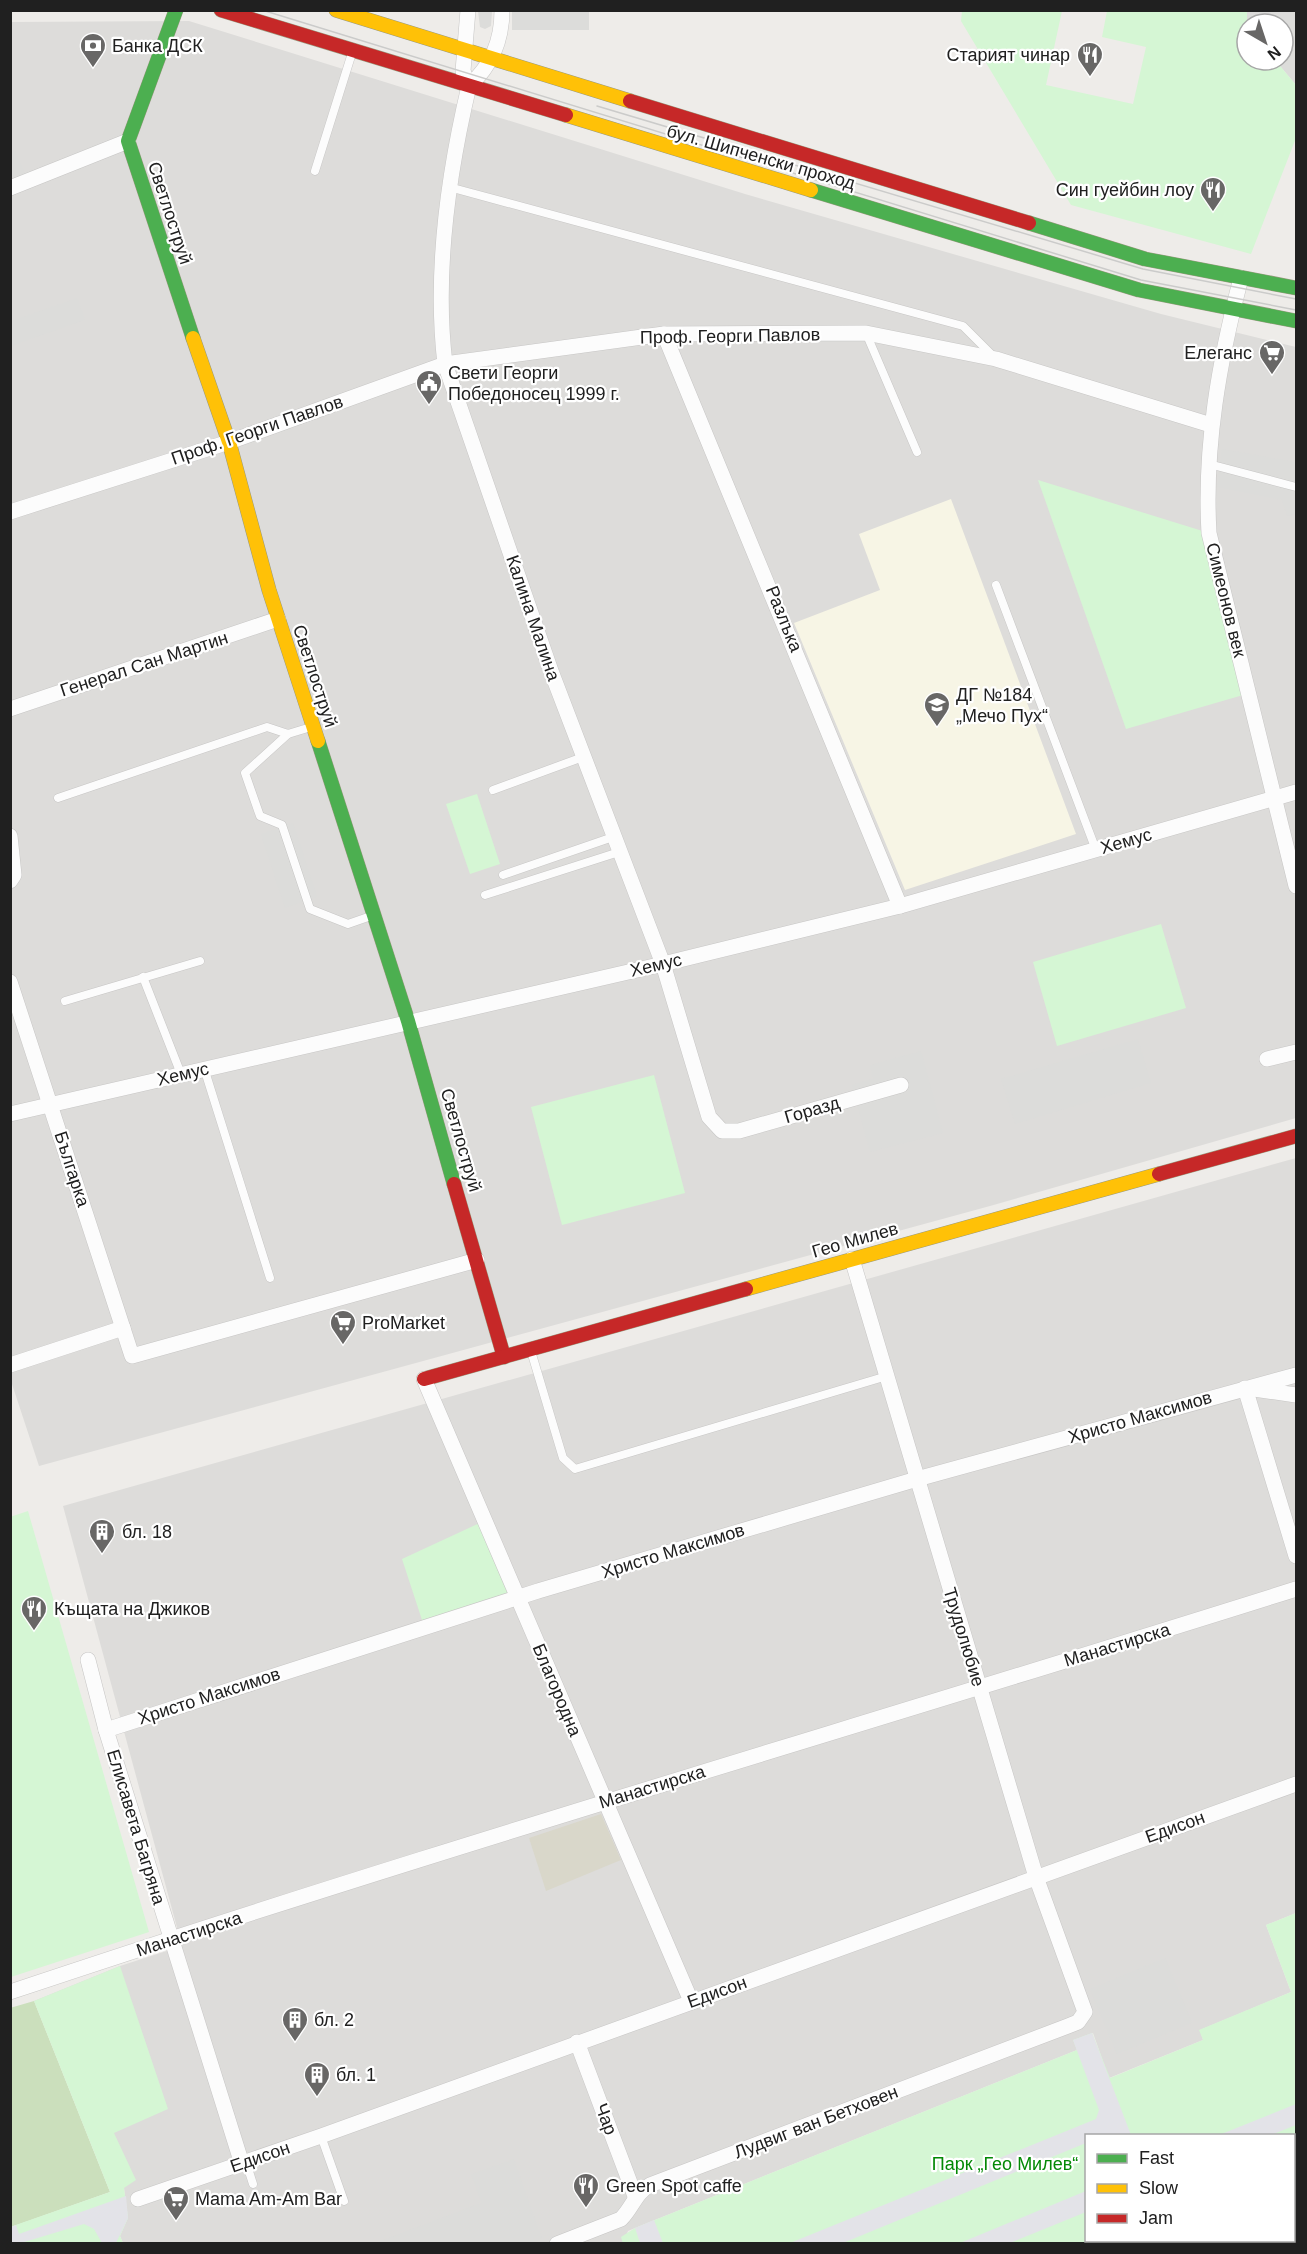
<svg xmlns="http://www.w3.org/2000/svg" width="1307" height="2254" font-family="Helvetica,sans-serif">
<rect width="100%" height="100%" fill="#eeece9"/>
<!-- residential -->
<g fill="#dddcda">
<polygon points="189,21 745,194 1161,314 1296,347 1296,1118 990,1206 39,1466 10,1378 10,22"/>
<polygon points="1296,1158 1296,1913 1266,1925 1291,1992 1200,2030 1203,2040 1109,2078 1093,2033 1074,2040 1077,2050 635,2228 628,2231 623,2244 123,2243 120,2236 128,2218 124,2188 34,2001 120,1966 182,1946 63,1506"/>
</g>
<!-- education -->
<polygon fill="#f7f5e5" points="951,499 1076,834 905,890 794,623 880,590 859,534"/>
<!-- religious -->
<g fill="#dcdcda">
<polygon points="478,11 492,11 491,26 485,29 480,27"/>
<rect x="512" y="11" width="77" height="19"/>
<polygon points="1247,11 1296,11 1296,85 1275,60 1283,60 1283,24 1247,26"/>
<polygon points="15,151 28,180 10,188 10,153"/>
<polygon points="77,298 85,320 11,346 11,321"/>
<polygon points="1222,449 1296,462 1296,514 1287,516 1282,500 1217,487"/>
<polygon points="293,823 317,897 285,908 261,834"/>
<polygon points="1138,1039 1151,1083 1015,1124 1001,1079"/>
<polygon points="921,1051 943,1133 870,1152 852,1085 873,1079 870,1065"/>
<polygon points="1165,1958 1192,2023 1117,2054 1090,1989"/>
<polygon points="514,2159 542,2239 529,2244 375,2243 481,2203 471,2174"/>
</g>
<!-- construction -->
<polygon fill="#d9d7ca" points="601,1814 621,1860 546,1891 529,1838"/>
<!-- forest -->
<polygon fill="#cbdfbc" points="34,2001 110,2192 11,2227 10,2008"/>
<!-- park -->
<g fill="#d5f6d4" fill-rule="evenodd">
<polygon points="962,11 1062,11 1046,85 1133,104 1146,47 1102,37 1107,11 1247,11 1247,60 1275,60 1296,85 1296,138 1251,254 1071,205 961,21"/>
<polygon points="1038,480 1209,533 1250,693 1126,729"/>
<polygon points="477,794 500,864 470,874 446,804"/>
<polygon points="1161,924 1186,1008 1057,1046 1033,962"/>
<polygon points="654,1075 685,1193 562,1225 531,1107"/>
<polygon points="28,1511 149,1932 11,1977 10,1517"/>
<polygon points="484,1521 517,1597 424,1626 402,1559"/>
<path d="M 1296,1913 L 1296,2243 L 623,2244 L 621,2237 L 635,2228 L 1077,2050 L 1073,2040 L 1092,2033 L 1110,2078 L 1203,2040 L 1199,2030 L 1291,1992 L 1266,1925 ZM 1086,2136 L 1294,2136 L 1294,2240 L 1086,2240 Z"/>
<polygon points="120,1966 168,2109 114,2133 136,2180 124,2188 128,2218 120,2236 123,2243 11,2243 10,2227 110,2192 34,2001"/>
</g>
<!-- plaza -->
<g fill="#e3e3e8">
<polygon points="1092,2033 1131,2135 1086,2136 1086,2143 843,2243 790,2243 1096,2119 1099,2110 1073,2040"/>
<polygon points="1296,2104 1296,2125 1271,2135 1219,2135"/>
<polygon points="1086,2191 1086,2212 1010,2243 960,2243"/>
<polygon points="126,2196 128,2218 116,2243 102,2243 94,2229 84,2224 21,2243 11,2243 11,2227 16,2225 19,2234"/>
<polygon points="654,2220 663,2243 640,2243 635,2228"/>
</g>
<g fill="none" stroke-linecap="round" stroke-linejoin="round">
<defs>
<g id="lane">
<polyline points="315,171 352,53"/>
<polyline points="449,187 963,326 993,356"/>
<polyline points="866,333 917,452"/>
<polyline points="1209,464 1296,487"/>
<polyline points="996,585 1096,850"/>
<polyline points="288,734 245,773 260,816 282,825 310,909 348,924 371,916"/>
<polyline points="493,790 583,757"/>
<polyline points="58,798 267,727 288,734 311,727"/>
<polyline points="503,875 613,837"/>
<polyline points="485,895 619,852"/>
<polyline points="143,977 181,1074"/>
<polyline points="65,1001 200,961"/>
<polyline points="204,1068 270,1278"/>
<polyline points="531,1351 563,1458 575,1469 887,1376"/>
<polyline points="321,2136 344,2201"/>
<polyline points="246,2162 253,2184"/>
</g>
<g id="street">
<polyline points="468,10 463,71 469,86"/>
<path d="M 469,86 C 448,175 434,272 445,364 L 551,671 L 663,964 L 709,1117 L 722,1131 L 739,1131 L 901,1085"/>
<path d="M 469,86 C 492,65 502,41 502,10"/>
<polyline points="10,188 128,141"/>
<path d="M 1241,278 C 1219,362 1204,447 1209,533 L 1296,886"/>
<polyline points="664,334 900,906"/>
<polyline points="10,512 229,442 445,364 664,334 866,333 996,359 1211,425"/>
<polyline points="10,709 278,619"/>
<polyline points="10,836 14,875 10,881"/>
<polyline points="10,982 132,1356 477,1260"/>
<polyline points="1267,1059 1296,1052"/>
<polyline points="10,1114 663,964 900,906 1296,792"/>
<polyline points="10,1365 123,1328"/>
<polyline points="424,1379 691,2001"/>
<polyline points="1245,1388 1296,1556"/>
<polyline points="1254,1389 1296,1395"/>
<polyline points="88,1660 106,1730 242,2164"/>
<polyline points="106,1730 538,1591 917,1479 1296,1375"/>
<path d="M 10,1992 C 437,1849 868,1724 1296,1589"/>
<polyline points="577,2042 635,2196"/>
<polyline points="138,2199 321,2136 1296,1784"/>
<path d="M 557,2244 L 621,2219 C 633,2207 635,2193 650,2185 L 1068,2026 L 1078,2022 L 1085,2012 L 1036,1877 L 852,1259"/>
</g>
<g id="fast">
<polyline points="176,10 128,141 193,338"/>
<polyline points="811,190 1139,290 1296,321"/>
<polyline points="1029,223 1145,259 1296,288"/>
<polyline points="318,741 408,1021 454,1184"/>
</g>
<g id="slow">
<polyline points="336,10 630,101"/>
<polyline points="566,115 811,190"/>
<polyline points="193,338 229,442 269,590 318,741"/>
<polyline points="746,1289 1159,1174"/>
</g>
<g id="jam">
<polyline points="221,10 566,115"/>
<polyline points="630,101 1029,223"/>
<polyline points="1159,1174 1296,1136"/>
<polyline points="454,1184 504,1357"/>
<polyline points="424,1379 746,1289"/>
</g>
</defs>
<!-- lane casing -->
<use href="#lane" stroke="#c7c6c5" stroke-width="9"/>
<!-- street casing -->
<use href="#street" stroke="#c7c6c5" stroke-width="16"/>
<!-- fast casing -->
<use href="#fast" stroke="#999a7f" stroke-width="15"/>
<!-- slow casing -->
<use href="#slow" stroke="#999a7f" stroke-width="15"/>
<!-- jam casing -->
<use href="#jam" stroke="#999a7f" stroke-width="15"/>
<!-- lane -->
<use href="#lane" stroke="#fcfcfc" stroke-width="8"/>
<!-- street -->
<use href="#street" stroke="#fcfcfc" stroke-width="15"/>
<!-- fast -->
<use href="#fast" stroke="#4caf50" stroke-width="14"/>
<!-- slow -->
<use href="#slow" stroke="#ffc107" stroke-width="14"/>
<!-- jam -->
<use href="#jam" stroke="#c62828" stroke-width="14"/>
<!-- tram -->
<g stroke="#cbcbca" stroke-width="1.5">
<polyline points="262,10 1141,280 1296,310"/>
<polyline points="597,106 1143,269 1296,299"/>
</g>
</g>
<!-- icons -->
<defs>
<symbol id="bank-pin" viewBox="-11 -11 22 30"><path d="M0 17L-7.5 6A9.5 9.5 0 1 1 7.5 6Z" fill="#686766" stroke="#fff"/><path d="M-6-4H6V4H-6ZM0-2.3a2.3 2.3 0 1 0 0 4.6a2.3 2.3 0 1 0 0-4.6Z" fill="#fff"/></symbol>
<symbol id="restaurant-pin" viewBox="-11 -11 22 30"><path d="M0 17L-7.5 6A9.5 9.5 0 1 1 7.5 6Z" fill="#686766" stroke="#fff"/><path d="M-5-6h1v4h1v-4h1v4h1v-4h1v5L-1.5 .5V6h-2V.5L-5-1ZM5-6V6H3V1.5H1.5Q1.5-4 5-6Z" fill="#fff"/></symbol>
<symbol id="supermarket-pin" viewBox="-11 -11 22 30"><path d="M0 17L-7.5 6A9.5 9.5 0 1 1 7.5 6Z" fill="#686766" stroke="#fff"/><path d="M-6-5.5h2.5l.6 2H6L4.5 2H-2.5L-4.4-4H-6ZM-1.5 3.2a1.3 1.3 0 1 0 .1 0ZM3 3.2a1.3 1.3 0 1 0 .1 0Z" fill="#fff"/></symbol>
<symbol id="civic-pin" viewBox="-11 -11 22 30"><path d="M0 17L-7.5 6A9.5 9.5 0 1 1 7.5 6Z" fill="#686766" stroke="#fff"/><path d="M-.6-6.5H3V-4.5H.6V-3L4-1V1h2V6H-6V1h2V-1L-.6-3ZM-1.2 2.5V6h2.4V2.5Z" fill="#fff"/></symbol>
<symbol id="school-pin" viewBox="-11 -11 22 30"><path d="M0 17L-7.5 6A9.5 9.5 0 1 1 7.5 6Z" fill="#686766" stroke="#fff"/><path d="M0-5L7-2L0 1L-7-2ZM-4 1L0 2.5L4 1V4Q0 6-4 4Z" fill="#fff"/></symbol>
<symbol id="building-pin" viewBox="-11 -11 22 30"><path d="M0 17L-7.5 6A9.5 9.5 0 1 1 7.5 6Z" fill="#686766" stroke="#fff"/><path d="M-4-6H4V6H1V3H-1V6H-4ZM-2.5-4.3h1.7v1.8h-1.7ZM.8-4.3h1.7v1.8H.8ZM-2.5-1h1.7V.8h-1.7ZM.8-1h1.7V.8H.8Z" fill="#fff"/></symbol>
</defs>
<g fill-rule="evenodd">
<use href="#bank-pin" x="78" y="31" width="30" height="40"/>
<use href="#restaurant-pin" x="1075" y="40" width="30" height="40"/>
<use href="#restaurant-pin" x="1198" y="175" width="30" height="40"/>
<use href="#supermarket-pin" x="1257" y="338" width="30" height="40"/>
<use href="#civic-pin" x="414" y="368" width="30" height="40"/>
<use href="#school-pin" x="922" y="690" width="30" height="40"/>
<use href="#supermarket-pin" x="328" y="1308" width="30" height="40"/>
<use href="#building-pin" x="87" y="1517" width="30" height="40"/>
<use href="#restaurant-pin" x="19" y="1594" width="30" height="40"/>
<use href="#building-pin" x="280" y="2005" width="30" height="40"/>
<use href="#building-pin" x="302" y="2060" width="30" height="40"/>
<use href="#restaurant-pin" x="571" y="2171" width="30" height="40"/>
<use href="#supermarket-pin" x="161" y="2184" width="30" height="40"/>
</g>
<g text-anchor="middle" stroke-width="4.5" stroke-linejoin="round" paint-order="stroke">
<!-- poi labels -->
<g font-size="18" fill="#202020" stroke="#fff" text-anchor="start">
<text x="112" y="52">Банка ДСК</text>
<text x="1070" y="61" text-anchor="end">Старият чинар</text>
<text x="1194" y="196" text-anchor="end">Син гуейбин лоу</text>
<text x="1252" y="359" text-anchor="end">Елеганс</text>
<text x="448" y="379">Свети Георги<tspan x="448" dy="21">Победоносец 1999 г.</tspan></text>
<text x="956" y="701">ДГ №184<tspan x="956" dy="21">„Мечо Пух“</tspan></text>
<text x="362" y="1329">ProMarket</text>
<text x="122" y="1538">бл. 18</text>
<text x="54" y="1615">Къщата на Джиков</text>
<text x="314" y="2026">бл. 2</text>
<text x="336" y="2081">бл. 1</text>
<text x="606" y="2192">Green Spot caffe</text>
<text x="195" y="2205">Mama Am-Am Bar</text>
</g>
<!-- street labels -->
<g font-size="18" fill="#202020" stroke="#fff">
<text transform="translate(761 157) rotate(16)" y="6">бул. Шипченски проход</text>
<text transform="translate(170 213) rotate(72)" y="6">Светлоструй</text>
<text transform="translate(730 336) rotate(-1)" y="6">Проф. Георги Павлов</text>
<text transform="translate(257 430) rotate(-19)" y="6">Проф. Георги Павлов</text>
<text transform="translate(1226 600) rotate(76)" y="6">Симеонов век</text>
<text transform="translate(533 618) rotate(71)" y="6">Калина Малина</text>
<text transform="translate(784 619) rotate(68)" y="6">Разлъка</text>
<text transform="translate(144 664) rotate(-18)" y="6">Генерал Сан Мартин</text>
<text transform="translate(315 676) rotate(72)" y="6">Светлоструй</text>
<text transform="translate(1126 841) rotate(-16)" y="6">Хемус</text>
<text transform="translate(656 965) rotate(-13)" y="6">Хемус</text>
<text transform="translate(183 1074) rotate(-13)" y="6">Хемус</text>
<text transform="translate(812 1110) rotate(-16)" y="6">Горазд</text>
<text transform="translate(461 1140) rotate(74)" y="6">Светлоструй</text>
<text transform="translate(72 1169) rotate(72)" y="6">Българка</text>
<text transform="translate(855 1240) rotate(-16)" y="6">Гео Милев</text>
<text transform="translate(1140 1417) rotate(-16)" y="6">Христо Максимов</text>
<text transform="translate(673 1551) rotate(-17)" y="6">Христо Максимов</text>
<text transform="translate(964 1637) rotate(73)" y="6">Трудолюбие</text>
<text transform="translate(1117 1645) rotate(-17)" y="6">Манастирска</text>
<text transform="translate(557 1690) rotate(67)" y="6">Благородна</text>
<text transform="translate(209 1696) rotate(-18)" y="6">Христо Максимов</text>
<text transform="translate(652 1787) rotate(-17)" y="6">Манастирска</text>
<text transform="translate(136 1827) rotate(73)" y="6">Елисавета Багряна</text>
<text transform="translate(1175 1827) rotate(-20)" y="6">Едисон</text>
<text transform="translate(189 1934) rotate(-18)" y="6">Манастирска</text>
<text transform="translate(717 1992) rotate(-20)" y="6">Едисон</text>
<text transform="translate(606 2119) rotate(69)" y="6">Чар</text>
<text transform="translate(816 2122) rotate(-21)" y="6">Лудвиг ван Бетховен</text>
<text transform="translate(260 2157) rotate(-19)" y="6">Едисон</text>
</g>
<!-- park labels -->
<g font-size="18" fill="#038905" stroke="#fff">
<text x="1005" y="2170">Парк „Гео Милев“</text>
</g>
</g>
<!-- border -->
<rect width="1307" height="2254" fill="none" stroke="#202020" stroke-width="24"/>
<!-- legend -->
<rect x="1085" y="2134" width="210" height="108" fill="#ffffff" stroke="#a6a6a6" stroke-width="1.5"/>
<rect x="1097" y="2154" width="30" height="9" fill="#4caf50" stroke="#a6a6a6" stroke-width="1.5"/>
<text x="1139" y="2164" font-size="18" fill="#202020">Fast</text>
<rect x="1097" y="2184" width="30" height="9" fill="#ffc107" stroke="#a6a6a6" stroke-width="1.5"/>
<text x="1139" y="2194" font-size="18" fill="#202020">Slow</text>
<rect x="1097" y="2214" width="30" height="9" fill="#c62828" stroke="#a6a6a6" stroke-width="1.5"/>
<text x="1139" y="2224" font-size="18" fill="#202020">Jam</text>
<!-- north arrow -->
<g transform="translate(1265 42) rotate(141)"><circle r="28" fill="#ffffff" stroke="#a6a6a6" stroke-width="1.5"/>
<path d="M0-4.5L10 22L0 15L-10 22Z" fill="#686766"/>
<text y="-9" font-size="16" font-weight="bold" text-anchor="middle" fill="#202020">N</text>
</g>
</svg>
